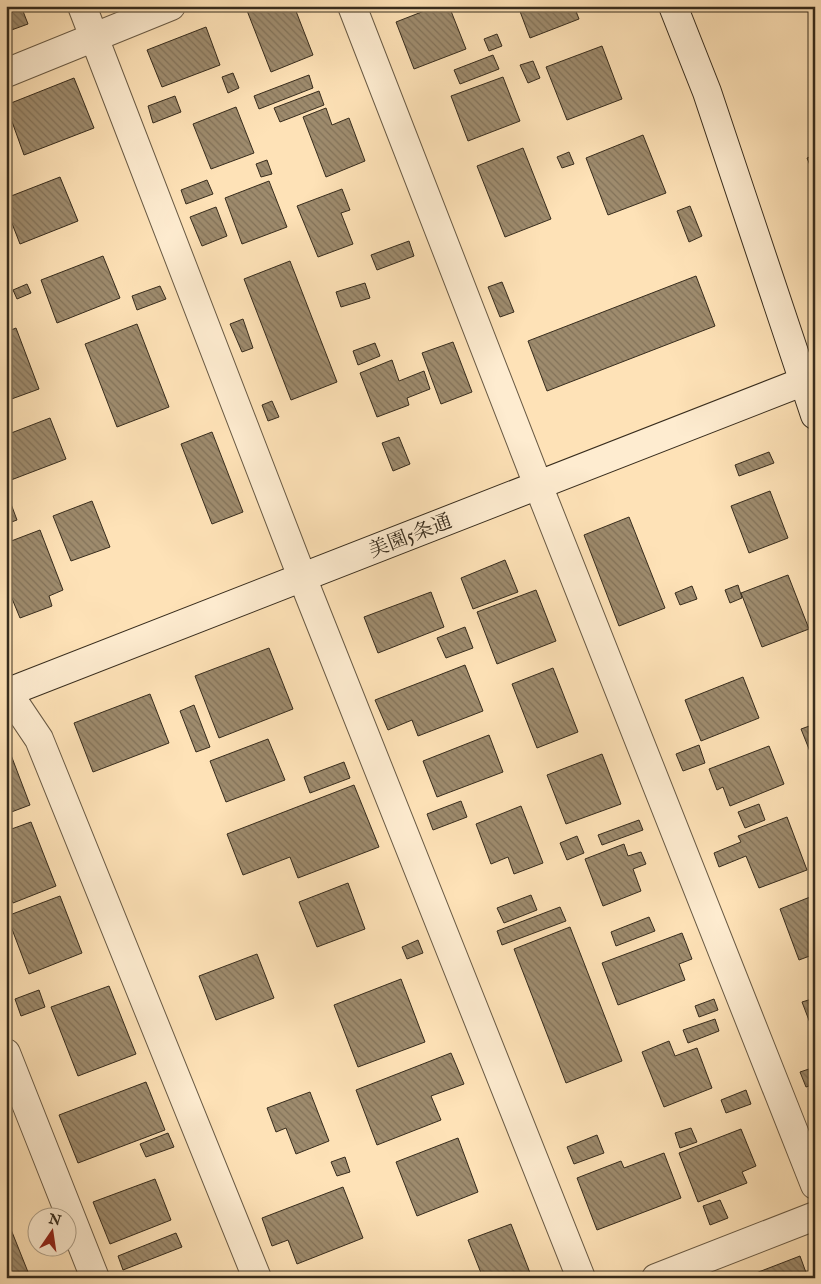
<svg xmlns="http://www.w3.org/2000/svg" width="821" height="1284" font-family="'IM FELL English','Noto Serif JP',serif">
<defs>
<pattern id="building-back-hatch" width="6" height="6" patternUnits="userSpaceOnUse" patternTransform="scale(1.25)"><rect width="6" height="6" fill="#9e8b6d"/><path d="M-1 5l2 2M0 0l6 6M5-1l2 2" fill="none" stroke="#827259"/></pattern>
</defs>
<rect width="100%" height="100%" fill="#fee2b7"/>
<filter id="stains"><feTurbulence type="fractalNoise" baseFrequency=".004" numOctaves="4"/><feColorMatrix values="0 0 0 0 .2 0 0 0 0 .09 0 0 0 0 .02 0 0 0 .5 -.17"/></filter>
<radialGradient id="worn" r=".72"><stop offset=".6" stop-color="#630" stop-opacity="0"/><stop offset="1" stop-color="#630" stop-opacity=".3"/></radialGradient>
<!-- building -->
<g fill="url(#building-back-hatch)" stroke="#372c1d">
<polygon points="6,6 21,6 28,24 6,32"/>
<polygon points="249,6 294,6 313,55 271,72 246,8"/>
<polygon points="437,6 449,6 466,49 414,69 396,22"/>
<polygon points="518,6 574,6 579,19 530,38"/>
<polygon points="206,27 220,65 162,87 147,50"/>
<polygon points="497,34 502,46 489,51 484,39"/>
<polygon points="602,46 622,99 567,120 546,67"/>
<polygon points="493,55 499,69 460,84 454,70"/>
<polygon points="533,61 540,78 528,83 520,65"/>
<polygon points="233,73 239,88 228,93 222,77"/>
<polygon points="309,75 313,88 259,109 254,96"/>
<polygon points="503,77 520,121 468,141 451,96"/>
<polygon points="74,78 94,128 24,155 6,105"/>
<polygon points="319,91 324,105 280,122 274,108"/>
<polygon points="175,96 181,112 153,123 148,106"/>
<polygon points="236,107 254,153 211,169 193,124"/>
<polygon points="326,108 332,125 349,118 365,161 326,177 303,117"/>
<polygon points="643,135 666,193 608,215 586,158"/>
<polygon points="523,148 551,219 505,237 477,166"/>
<polygon points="569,152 574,164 562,168 557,157"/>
<polygon points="815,155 815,177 807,158"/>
<polygon points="267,160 272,174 261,177 256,164"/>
<polygon points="60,177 78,221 20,244 6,208 6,198"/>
<polygon points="207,180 213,194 186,204 181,190"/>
<polygon points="269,181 287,227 242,244 225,198"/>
<polygon points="342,189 350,210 341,213 353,244 318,257 297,206"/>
<polygon points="690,206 702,236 689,242 677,211"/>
<polygon points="216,207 227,236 202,246 190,217"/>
<polygon points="409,241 414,256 377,270 371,255"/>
<polygon points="103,256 120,298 57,323 41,280"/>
<polygon points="290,261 337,382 291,400 244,279"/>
<polygon points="696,276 715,326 547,391 528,341"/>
<polygon points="502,282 514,312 500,317 488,287"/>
<polygon points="365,283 370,298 341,307 336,292"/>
<polygon points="27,284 31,293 17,299 13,290"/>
<polygon points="160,286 166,299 137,310 132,296"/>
<polygon points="243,319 253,348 242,352 230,324"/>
<polygon points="137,324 169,407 117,427 85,344"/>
<polygon points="16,328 39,389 6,401 6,332"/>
<polygon points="453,342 472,392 441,404 422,353"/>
<polygon points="375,343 380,356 358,365 353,351"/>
<polygon points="392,360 399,381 424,371 430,389 407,398 409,405 377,417 360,373"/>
<polygon points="272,401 279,417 268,421 262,405"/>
<polygon points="50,418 66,459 11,480 6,467 6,435"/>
<polygon points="212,432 243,512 212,524 181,444"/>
<polygon points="399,437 410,464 393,471 382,443"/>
<polygon points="769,452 774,463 739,476 735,465"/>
<polygon points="770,491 788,538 749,553 731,506"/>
<polygon points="92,501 110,547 71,561 53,516"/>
<polygon points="11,504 17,520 6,524 6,506"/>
<polygon points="629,517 665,608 619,626 584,535"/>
<polygon points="40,530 63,590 49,596 52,606 20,618 6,584 6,543"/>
<polygon points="505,560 518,592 473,609 461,578"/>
<polygon points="788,575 809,629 762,647 741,593"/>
<polygon points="738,585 742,598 730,603 725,590"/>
<polygon points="692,586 697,599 680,605 675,593"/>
<polygon points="536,590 556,641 497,664 477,612"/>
<polygon points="431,592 444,627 378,653 364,617"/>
<polygon points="465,627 473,648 446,658 437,638"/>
<polygon points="269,648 293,709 219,738 195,676"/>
<polygon points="465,665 483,711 418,736 412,720 388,730 375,700"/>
<polygon points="553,668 578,732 537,748 512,684"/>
<polygon points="743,677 759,718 701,741 685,700"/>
<polygon points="150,694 169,743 93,772 74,723"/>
<polygon points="194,705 210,747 196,752 180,711"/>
<polygon points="815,724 815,764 801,729"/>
<polygon points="489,735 503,772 437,797 423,761"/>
<polygon points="268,739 285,780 226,802 210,761"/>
<polygon points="699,745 705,763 683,771 676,754"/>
<polygon points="769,746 784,784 730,806 723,787 717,790 709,769"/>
<polygon points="602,754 621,804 566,824 547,775"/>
<polygon points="11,755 30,805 6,814 6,756"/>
<polygon points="344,762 350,778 310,793 304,777"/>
<polygon points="354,785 379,847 298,878 290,857 243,875 227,834"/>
<polygon points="461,801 467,817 433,830 427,814"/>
<polygon points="759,804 765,820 745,828 738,812"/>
<polygon points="521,806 543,863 514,874 508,857 491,864 476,824"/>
<polygon points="787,817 807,870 759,888 746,856 719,867 714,853 741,842 738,836"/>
<polygon points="639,820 643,830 602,845 598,835"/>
<polygon points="31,822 56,886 13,903 6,886 6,831"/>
<polygon points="577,836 584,853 567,860 560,843"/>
<polygon points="624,844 628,856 641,852 646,864 633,869 641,891 603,906 585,859"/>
<polygon points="348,883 365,929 317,947 299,902"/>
<polygon points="531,895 537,910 504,923 497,908"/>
<polygon points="815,895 815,954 799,960 780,909"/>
<polygon points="60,896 82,953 29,974 7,916"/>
<polygon points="560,907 566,921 502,945 497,931"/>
<polygon points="649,917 655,931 616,946 611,932"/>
<polygon points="570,927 622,1061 566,1083 514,949"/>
<polygon points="682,933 692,959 679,964 685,980 618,1005 602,963"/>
<polygon points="418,940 423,953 407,959 402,947"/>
<polygon points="257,954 274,998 216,1020 199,976"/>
<polygon points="401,979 425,1042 358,1067 334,1005"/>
<polygon points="109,986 136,1054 78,1076 51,1007"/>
<polygon points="39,990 45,1007 21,1016 15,999"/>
<polygon points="815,998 815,1036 802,1002"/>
<polygon points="714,999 718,1010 699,1017 695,1006"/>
<polygon points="715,1019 719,1031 688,1043 683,1030"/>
<polygon points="669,1041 675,1056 697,1048 712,1088 664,1107 642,1052"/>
<polygon points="451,1053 464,1084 431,1096 441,1120 377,1145 356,1090"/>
<polygon points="815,1067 815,1084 806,1087 800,1072"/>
<polygon points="146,1082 165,1130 78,1163 59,1115"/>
<polygon points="746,1090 751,1104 726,1113 721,1100"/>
<polygon points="310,1092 329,1141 296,1154 286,1128 276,1132 267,1108"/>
<polygon points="691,1128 697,1142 680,1148 675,1133"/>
<polygon points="741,1129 756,1166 742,1172 747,1183 698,1202 679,1153"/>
<polygon points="168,1133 174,1147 146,1157 140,1144"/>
<polygon points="597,1135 604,1153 574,1164 567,1147"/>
<polygon points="458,1138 478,1192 417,1216 396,1162"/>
<polygon points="664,1153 681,1198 597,1230 577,1178 621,1161 624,1168"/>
<polygon points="345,1157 350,1172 337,1176 331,1162"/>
<polygon points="155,1179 171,1220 110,1244 93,1202"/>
<polygon points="343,1187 363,1238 297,1264 288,1240 272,1246 262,1218"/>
<polygon points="720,1200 728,1218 710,1225 703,1206"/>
<polygon points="511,1224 532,1278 483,1278 468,1240"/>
<polygon points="10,1227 30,1277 27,1278 6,1278 6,1228"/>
<polygon points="176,1233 182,1247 123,1270 118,1256"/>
<polygon points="800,1256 808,1278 743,1278"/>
</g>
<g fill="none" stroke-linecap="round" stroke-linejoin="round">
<defs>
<g id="street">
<polyline points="82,6 302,577 581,1278"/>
<polyline points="352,6 538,485 815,1185"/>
<polyline points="6,73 171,6"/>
<polyline points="6,690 39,739 257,1278"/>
<polyline points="6,1053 95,1278"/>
<polyline points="656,1278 815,1216"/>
</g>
<g id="secondary">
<polyline points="673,6 707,92 815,415"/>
<polyline points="6,693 815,377"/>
</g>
</defs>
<!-- street casing -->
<use href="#street" stroke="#695a44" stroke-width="30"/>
<!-- secondary casing -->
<use href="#secondary" stroke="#372c1d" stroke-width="30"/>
<!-- street -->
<use href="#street" stroke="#feecd0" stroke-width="28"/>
<!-- secondary -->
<use href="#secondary" stroke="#feecd0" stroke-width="28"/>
</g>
<g text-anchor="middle" stroke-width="4.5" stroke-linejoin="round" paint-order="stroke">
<!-- street labels -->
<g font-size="20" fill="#372c1d" stroke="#feecd0">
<text transform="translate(410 535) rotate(-21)" y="7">美園5条通</text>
</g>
</g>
<!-- margin -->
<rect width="821" height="1284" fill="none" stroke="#fee2b7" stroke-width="25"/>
<rect x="8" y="8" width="806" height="1269" fill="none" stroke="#372c1d" stroke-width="2.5"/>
<rect x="12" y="12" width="796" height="1259" fill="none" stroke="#372c1d"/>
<!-- north arrow -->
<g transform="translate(52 1232) rotate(13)"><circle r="24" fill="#feecd0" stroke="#ae9f88"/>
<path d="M0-4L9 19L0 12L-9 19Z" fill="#8f2418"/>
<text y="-8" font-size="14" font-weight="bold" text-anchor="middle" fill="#372c1d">N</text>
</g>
<rect width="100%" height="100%" filter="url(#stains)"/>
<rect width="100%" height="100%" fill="url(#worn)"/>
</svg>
